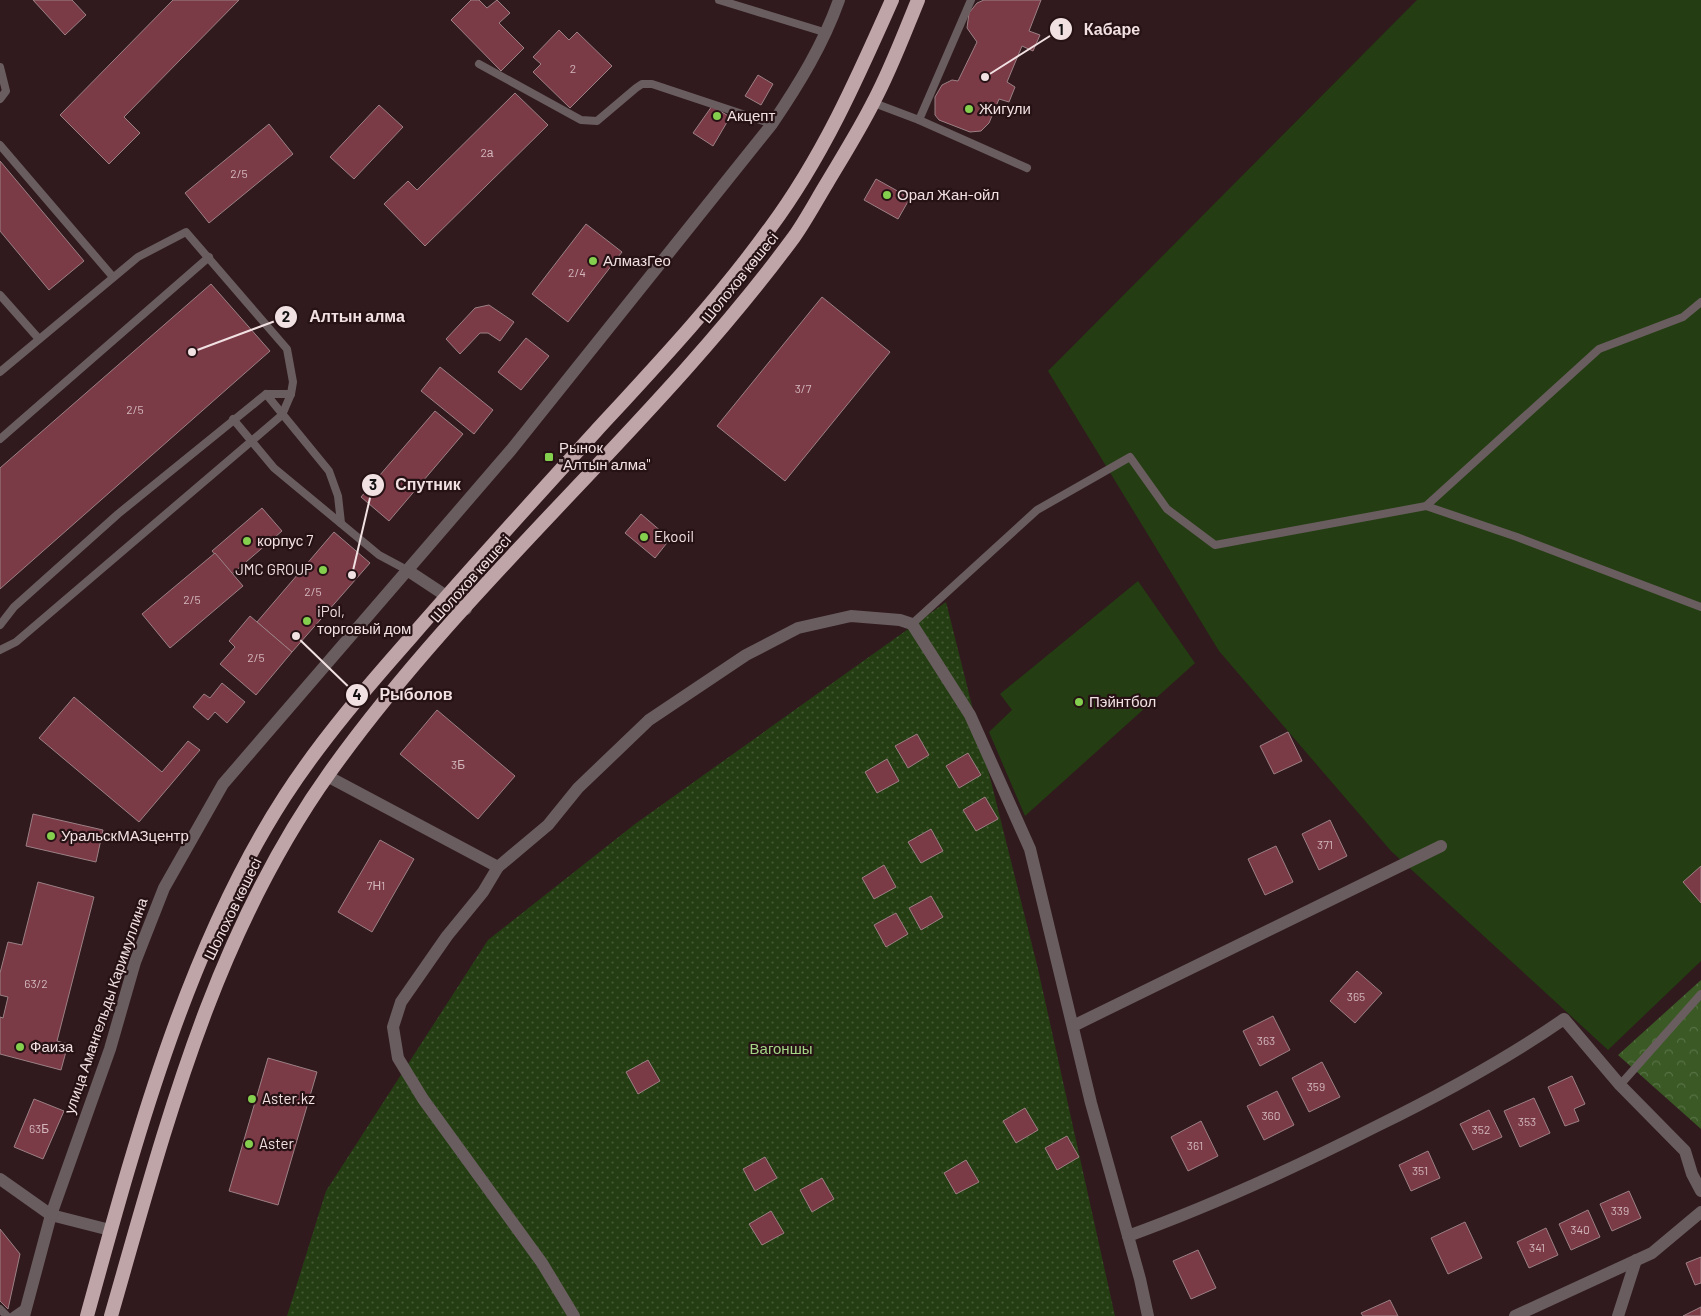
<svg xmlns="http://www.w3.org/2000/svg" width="1701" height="1316" font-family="Barlow,sans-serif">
<defs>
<pattern id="forest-crowns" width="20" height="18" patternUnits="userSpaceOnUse" patternTransform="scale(1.25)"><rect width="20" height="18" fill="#3a5924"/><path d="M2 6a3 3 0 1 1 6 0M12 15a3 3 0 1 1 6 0" fill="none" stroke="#577144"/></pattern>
<pattern id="garden-dots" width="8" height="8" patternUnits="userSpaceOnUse" patternTransform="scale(1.25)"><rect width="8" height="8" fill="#243d12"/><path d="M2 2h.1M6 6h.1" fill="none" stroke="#445934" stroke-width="1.8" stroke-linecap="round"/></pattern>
</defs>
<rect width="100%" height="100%" fill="#301a1e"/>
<!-- grass -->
<g fill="#243d12">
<polygon points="1417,0 1701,0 1701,961 1608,1050 1391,851 1219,651 1048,371"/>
<polygon points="1138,581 1195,663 1025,816 989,732 1012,710 1000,694"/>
</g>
<!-- forest -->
<polygon fill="url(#forest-crowns)" points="1701,980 1701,1129 1618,1055"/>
<!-- garden -->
<polygon fill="url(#garden-dots)" points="946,602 1038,969 1115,1316 287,1316 326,1191 488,940 635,824"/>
<!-- building -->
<g fill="#7a3a46" stroke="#9c8084">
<polygon points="33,0 72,0 86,15 65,35"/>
<polygon points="173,0 239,0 124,117 140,133 109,164 60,115"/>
<polygon points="471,0 479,0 487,8 497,0 510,13 499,23 524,48 501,71 451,20"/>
<polygon points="984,0 1041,0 1029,31 1040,35 1033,51 1022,46 1007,82 1015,87 1009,102 999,99 989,123 981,131 970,132 939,120 935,115 935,97 942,85 952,80 958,81 977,42 967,28 969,13 977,3"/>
<polygon points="559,30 569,40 577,32 612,66 570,108 533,72 541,64 533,57"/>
<polygon points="758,75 773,84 761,105 745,96"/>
<polygon points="515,93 548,125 425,246 384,204 408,181 417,190"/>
<polygon points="379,105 403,127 354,179 330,157"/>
<polygon points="712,106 730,117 713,146 693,133"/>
<polygon points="269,124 293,154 209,223 185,193"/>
<polygon points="0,161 84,261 49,290 0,231"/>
<polygon points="876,179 910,198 898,219 864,200"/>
<polygon points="586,224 622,252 568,322 532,294"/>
<polygon points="211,284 270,351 0,589 0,468"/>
<polygon points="822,297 890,352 785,481 717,426"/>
<polygon points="489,305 514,322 500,341 488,333 480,333 460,354 446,339 475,308"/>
<polygon points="526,338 549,356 521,390 498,372"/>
<polygon points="440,367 493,410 474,434 421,391"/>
<polygon points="435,411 463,434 389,521 361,497"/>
<polygon points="262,508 282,531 232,574 212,551"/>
<polygon points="641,514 670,539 655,558 625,533"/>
<polygon points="334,532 370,563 292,652 257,622"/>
<polygon points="215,553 243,586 170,648 142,614"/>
<polygon points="250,616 292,652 256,695 220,664 235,647 229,641"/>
<polygon points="222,683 245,702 227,723 215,712 208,720 193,707 204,694 210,698"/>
<polygon points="74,697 162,772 188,741 200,750 139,822 39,738"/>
<polygon points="437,710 515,776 478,819 400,754"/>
<polygon points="1288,732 1302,761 1274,774 1260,746"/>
<polygon points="917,734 929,755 908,768 895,746"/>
<polygon points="968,753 981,775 959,788 946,766"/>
<polygon points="887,759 899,781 877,793 865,772"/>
<polygon points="985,797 998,819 976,831 963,810"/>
<polygon points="33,814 103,830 96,862 26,846"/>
<polygon points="1330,820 1347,856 1319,870 1302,834"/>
<polygon points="931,829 943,851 921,863 908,842"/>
<polygon points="380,840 414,859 372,932 338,912"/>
<polygon points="1276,846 1293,882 1265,895 1248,859"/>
<polygon points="884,865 896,887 874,899 862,878"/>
<polygon points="1701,866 1701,903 1683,882"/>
<polygon points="38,882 94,897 57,1041 68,1044 61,1070 0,1054 0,1017 3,1018 8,997 0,995 0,973 8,942 22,945"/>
<polygon points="931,896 943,917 921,930 909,908"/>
<polygon points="896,913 908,934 886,947 874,925"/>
<polygon points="1357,971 1382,993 1355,1023 1330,1001"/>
<polygon points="1273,1016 1290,1050 1260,1066 1243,1031"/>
<polygon points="268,1058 317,1072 278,1205 229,1191"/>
<polygon points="648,1060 660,1081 638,1094 626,1072"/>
<polygon points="1322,1062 1340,1097 1309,1112 1292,1078"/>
<polygon points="1572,1076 1585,1104 1574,1109 1579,1121 1565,1126 1548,1087"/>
<polygon points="1277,1091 1294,1125 1264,1140 1247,1106"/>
<polygon points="1534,1098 1550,1133 1520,1147 1504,1111"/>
<polygon points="34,1099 64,1111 43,1159 14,1147"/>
<polygon points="1025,1108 1038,1130 1016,1143 1003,1121"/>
<polygon points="1489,1110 1502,1137 1473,1150 1460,1124"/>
<polygon points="1201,1121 1218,1156 1188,1171 1171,1137"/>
<polygon points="1067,1136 1079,1157 1057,1170 1045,1148"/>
<polygon points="1428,1151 1440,1178 1411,1191 1399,1165"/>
<polygon points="765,1157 777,1178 755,1191 743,1169"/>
<polygon points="966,1160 979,1182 956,1194 944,1173"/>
<polygon points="822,1178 834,1199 812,1212 800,1190"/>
<polygon points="1629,1191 1641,1218 1612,1231 1600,1204"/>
<polygon points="1588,1210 1600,1237 1571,1250 1559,1224"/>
<polygon points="771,1211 784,1233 762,1245 749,1224"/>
<polygon points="1465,1222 1482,1258 1448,1274 1431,1238"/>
<polygon points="1546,1228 1558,1255 1529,1268 1517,1242"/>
<polygon points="0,1229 20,1254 8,1309 0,1301"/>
<polygon points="1198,1250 1216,1288 1191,1299 1173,1261"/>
<polygon points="1701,1257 1701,1283 1695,1285 1686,1263"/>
<polygon points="1390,1300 1398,1316 1363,1316 1361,1313"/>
<polygon points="1701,1307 1701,1316 1683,1316"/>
</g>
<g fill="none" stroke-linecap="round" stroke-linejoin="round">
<!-- service -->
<g stroke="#695d5f" stroke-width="8">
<polyline points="719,0 827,33"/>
<polyline points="479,64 581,120 597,121 636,88 642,84 652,84 772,124"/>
<polyline points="0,67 6,91 0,99"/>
<polyline points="874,103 919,120 971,0"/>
<polyline points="919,120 1027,168"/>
<polyline points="0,145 113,277"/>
<polyline points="0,295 39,339"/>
<polyline points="0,372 138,257 186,232 287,349 293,382 291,394 282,415 16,642 0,650"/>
<polyline points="266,394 329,471 338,496 341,523"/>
<polyline points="233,419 274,468 379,555 407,570"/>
<polyline points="0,439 209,257"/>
<polyline points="1426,506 1517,537 1701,607"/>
<polyline points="912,624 1037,510 1130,457 1167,509 1215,545 1426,506 1599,349 1683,317 1701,302"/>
<polyline points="0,625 14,607 118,514 266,394 291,394"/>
<polyline points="1620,1085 1701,994"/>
<polyline points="0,1309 7,1316"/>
<polyline points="13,1316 26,1307"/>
</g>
<!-- minor -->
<g stroke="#695d5f" stroke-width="12">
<polyline points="407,570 466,609"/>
<polyline points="327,776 498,867 548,825 578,788 649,720 746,655 798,628 851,616 900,620 912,624 970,715 1030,849 1091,1103 1140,1279 1148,1316"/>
<polyline points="498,867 483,892 447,936 401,1002 393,1027 398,1058 423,1099 542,1263 574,1316"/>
<polyline points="1073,1026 1441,846"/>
<polyline points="0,1179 51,1215 110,1230"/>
<path d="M 1128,1236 C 1214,1205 1296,1167 1377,1126 C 1442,1094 1505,1060 1564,1019 L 1620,1085 L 1685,1151 L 1692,1174 L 1701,1191"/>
<path d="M 24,1316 L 51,1215 L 110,1049 L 135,962 L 164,888 L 223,784 L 511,450 L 772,124 C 799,84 823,45 839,0"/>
<polyline points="1515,1316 1652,1253 1701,1212"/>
<polyline points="1618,1316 1636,1260"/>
</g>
<!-- trunk -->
<g stroke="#c0a5a8" stroke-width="14">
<path d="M 87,1316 C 135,1142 186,949 285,796 C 322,739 367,687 412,636 C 472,567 534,499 596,431 C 656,366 718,300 770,228 C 822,158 857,79 892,0"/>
<path d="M 111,1316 C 166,1125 213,936 330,772 C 468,579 654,427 794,237 C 806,220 816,201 827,183 C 843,156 860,129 874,101 C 891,69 904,34 918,0"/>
</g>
</g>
<!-- markers -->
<g fill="#84cf4d" stroke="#261115" stroke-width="2">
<circle cx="969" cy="109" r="5"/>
<circle cx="717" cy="116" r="5"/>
<circle cx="887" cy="195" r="5"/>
<circle cx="593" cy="261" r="5"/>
<rect x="544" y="452" width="10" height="10" rx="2.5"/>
<circle cx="644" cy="537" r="5"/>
<circle cx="247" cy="541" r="5"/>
<circle cx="323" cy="570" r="5"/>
<circle cx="307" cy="621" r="5"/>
<circle cx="1079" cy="702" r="5"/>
<circle cx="51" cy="836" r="5"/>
<circle cx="20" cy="1047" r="5"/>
<circle cx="252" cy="1099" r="5"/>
<circle cx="249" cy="1144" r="5"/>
</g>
<g text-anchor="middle" stroke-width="4.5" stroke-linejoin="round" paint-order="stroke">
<!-- number labels -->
<g font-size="12" fill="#d3b7bc">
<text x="573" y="73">2</text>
<text x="487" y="157">2а</text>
<text x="239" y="178">2/5</text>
<text x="577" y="277">2/4</text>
<text x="803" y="393">3/7</text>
<text x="135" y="414">2/5</text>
<text x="313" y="596">2/5</text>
<text x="192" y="604">2/5</text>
<text x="256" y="662">2/5</text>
<text x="458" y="769">3Б</text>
<text x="1325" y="849">371</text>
<text x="376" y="890">7Н1</text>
<text x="36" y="988">63/2</text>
<text x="1356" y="1001">365</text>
<text x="1266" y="1045">363</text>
<text x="1316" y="1091">359</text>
<text x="1271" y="1120">360</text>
<text x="1527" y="1126">353</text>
<text x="39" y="1133">63Б</text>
<text x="1481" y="1134">352</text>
<text x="1195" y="1150">361</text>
<text x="1420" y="1175">351</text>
<text x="1620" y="1215">339</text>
<text x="1580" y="1234">340</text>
<text x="1537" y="1252">341</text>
</g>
<!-- poi labels -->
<g font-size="15" fill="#f1e1e3" stroke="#261115" text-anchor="start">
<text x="979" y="114">Жигули</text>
<text x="727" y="121">Акцепт</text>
<text x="897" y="200">Орал Жан-ойл</text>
<text x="603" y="266">АлмазГео</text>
<text x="559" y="453">Рынок<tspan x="559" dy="17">"Алтын алма"</tspan></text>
<text x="654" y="542">Ekooil</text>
<text x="257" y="546">корпус 7</text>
<text x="313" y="575" text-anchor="end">JMC GROUP</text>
<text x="317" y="617">iPol,<tspan x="317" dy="17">торговый дом</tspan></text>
<text x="1089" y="707">Пэйнтбол</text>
<text x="61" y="841">УральскМАЗцентр</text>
<text x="30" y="1052">Фаиза</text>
<text x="262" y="1104">Aster.kz</text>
<text x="259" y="1149">Aster</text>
</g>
<!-- street labels -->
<g font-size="15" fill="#f1e1e3" stroke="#261115">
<text transform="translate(740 278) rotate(-51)" y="5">Шолохов көшесі</text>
<text transform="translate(471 579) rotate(-48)" y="5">Шолохов көшесі</text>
<text transform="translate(233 909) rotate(-64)" y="5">Шолохов көшесі</text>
<text transform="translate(106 1006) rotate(-71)" y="5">улица Амангельды Каримуллина</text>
</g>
<!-- park labels -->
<g font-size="15" fill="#a5d686" stroke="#261115">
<text x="781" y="1054">Вагоншы</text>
</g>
</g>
<!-- callouts -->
<path fill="none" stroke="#f1e1e3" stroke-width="2" d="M985 77L1061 29M192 352L286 317M352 575L373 485M296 636L357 695"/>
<g fill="#f1e1e3" stroke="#261115" stroke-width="2">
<circle cx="985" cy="77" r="5"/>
<circle cx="192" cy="352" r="5"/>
<circle cx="352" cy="575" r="5"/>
<circle cx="296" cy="636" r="5"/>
<circle cx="1061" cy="29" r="12"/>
<circle cx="286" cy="317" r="12"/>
<circle cx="373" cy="485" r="12"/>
<circle cx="357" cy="695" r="12"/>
</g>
<g font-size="15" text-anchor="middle" font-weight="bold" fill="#111">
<text x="1061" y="35">1</text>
<text x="286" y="322">2</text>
<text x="373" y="490">3</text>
<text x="357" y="700">4</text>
</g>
<g font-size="16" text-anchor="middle" font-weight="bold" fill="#f1e1e3" stroke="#261115" stroke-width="4.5" stroke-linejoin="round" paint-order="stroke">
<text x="1112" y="35">Кабаре</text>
<text x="357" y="322">Алтын алма</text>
<text x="428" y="490">Спутник</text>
<text x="416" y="700">Рыболов</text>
</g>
</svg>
